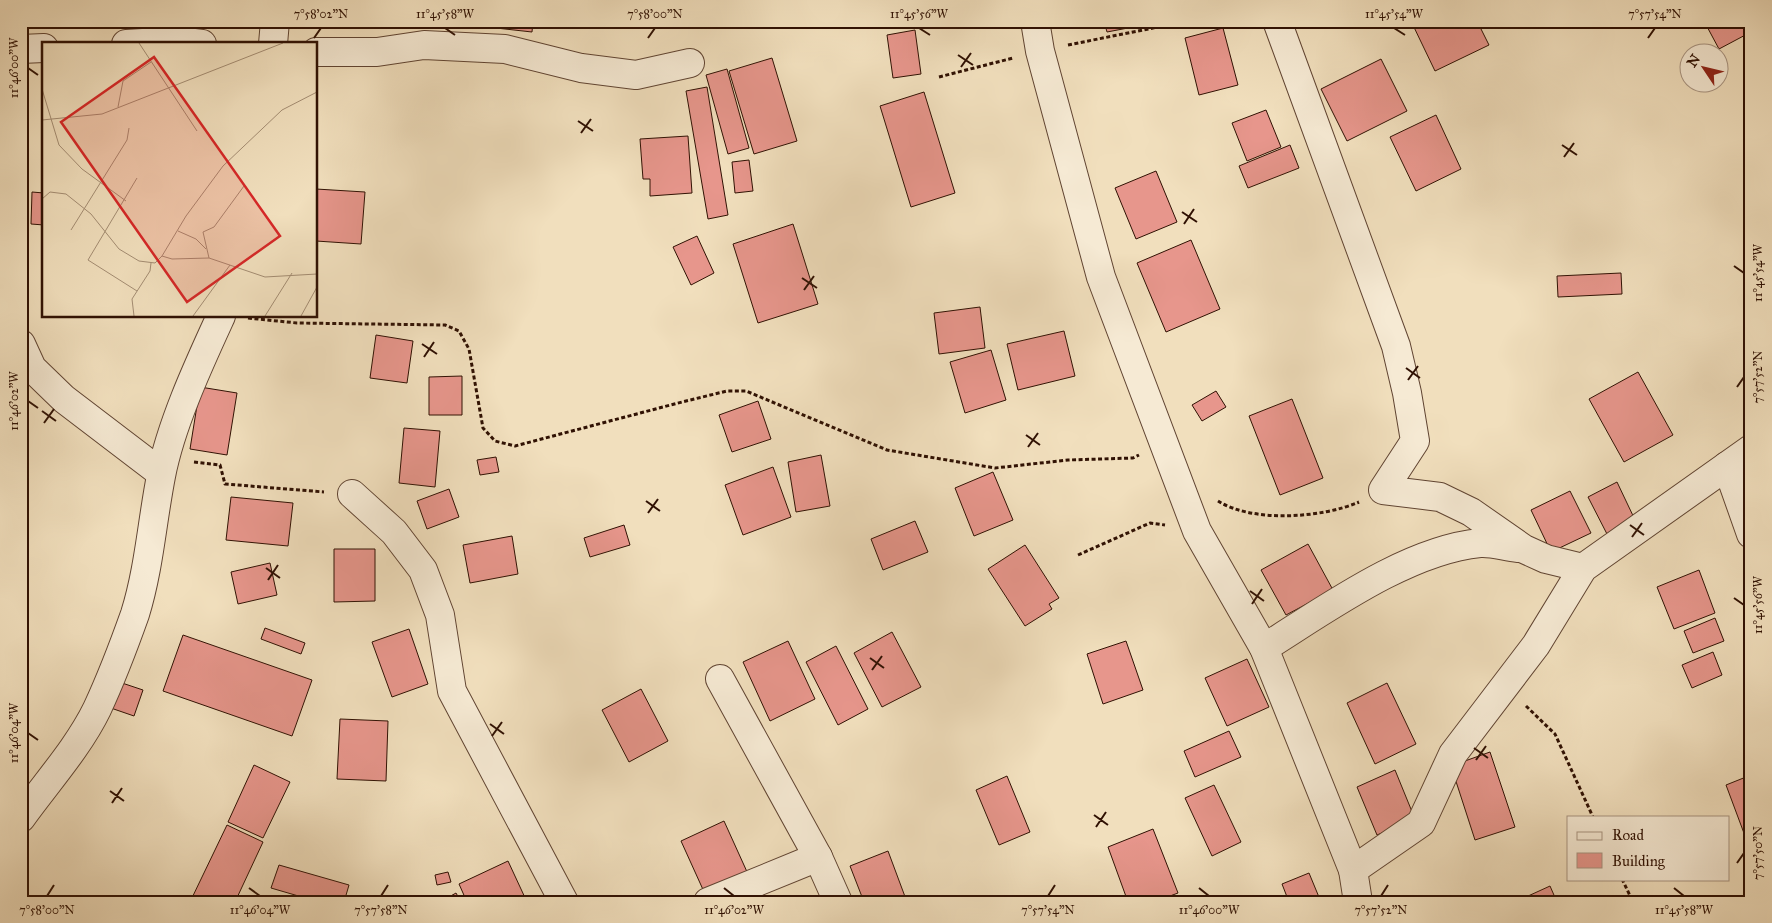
<svg xmlns="http://www.w3.org/2000/svg" width="1772" height="923" font-family="'IM FELL Great Primer',serif">
<rect width="100%" height="100%" fill="#f1dfbd"/>
<filter id="stains"><feTurbulence type="fractalNoise" baseFrequency=".004" numOctaves="4"/><feColorMatrix values="0 0 0 0 .2 0 0 0 0 .09 0 0 0 0 .02 0 0 0 .5 -.17"/></filter>
<radialGradient id="worn" r=".72"><stop offset=".6" stop-color="#630" stop-opacity="0"/><stop offset="1" stop-color="#630" stop-opacity=".3"/></radialGradient>
<!-- building -->
<g fill="#e7968c" stroke="#301103">
<polygon points="497,21 533,21 532,32 496,28"/>
<polygon points="553,21 593,21 593,27 553,26"/>
<polygon points="1104,21 1154,21 1154,23 1107,32"/>
<polygon points="1411,21 1477,21 1489,45 1435,71"/>
<polygon points="1704,21 1751,21 1751,32 1719,49"/>
<polygon points="1223,28 1238,85 1199,95 1185,38"/>
<polygon points="915,30 921,74 893,78 887,35"/>
<polygon points="772,58 797,141 754,154 729,71"/>
<polygon points="1381,59 1407,111 1347,141 1321,89"/>
<polygon points="727,69 749,148 728,154 706,75"/>
<polygon points="707,87 728,215 708,219 686,91"/>
<polygon points="924,92 955,193 911,207 880,106"/>
<polygon points="1266,110 1281,147 1247,161 1232,123"/>
<polygon points="1436,115 1461,169 1416,191 1390,137"/>
<polygon points="688,136 692,193 650,196 650,179 643,179 640,139"/>
<polygon points="1290,145 1299,168 1248,188 1239,166"/>
<polygon points="749,160 753,191 735,193 732,162"/>
<polygon points="1156,171 1177,222 1136,239 1115,188"/>
<polygon points="316,189 365,192 361,244 316,241"/>
<polygon points="32,192 44,193 44,225 31,224"/>
<polygon points="793,224 818,304 758,323 733,244"/>
<polygon points="697,236 714,273 691,285 673,247"/>
<polygon points="1191,240 1220,309 1166,332 1137,263"/>
<polygon points="1621,273 1622,294 1558,297 1557,276"/>
<polygon points="980,307 985,348 939,354 934,313"/>
<polygon points="1064,331 1075,376 1018,390 1007,344"/>
<polygon points="376,335 413,341 407,383 370,378"/>
<polygon points="991,350 1006,400 965,413 950,362"/>
<polygon points="1638,372 1673,435 1624,462 1589,399"/>
<polygon points="462,376 462,415 429,415 429,377"/>
<polygon points="200,387 237,393 227,455 190,449"/>
<polygon points="1216,391 1226,407 1202,421 1192,405"/>
<polygon points="1292,399 1323,478 1280,495 1249,416"/>
<polygon points="758,401 771,439 732,452 719,415"/>
<polygon points="404,428 440,431 435,487 399,483"/>
<polygon points="821,455 830,506 796,512 788,462"/>
<polygon points="496,457 499,472 480,475 477,460"/>
<polygon points="773,467 791,517 743,535 725,485"/>
<polygon points="993,472 1013,520 974,536 955,488"/>
<polygon points="1617,482 1636,522 1608,536 1588,497"/>
<polygon points="449,489 459,517 427,529 417,501"/>
<polygon points="1570,491 1591,533 1551,552 1531,510"/>
<polygon points="231,497 293,503 288,546 226,540"/>
<polygon points="915,521 928,552 883,570 871,539"/>
<polygon points="624,525 630,545 590,557 584,538"/>
<polygon points="512,536 518,574 470,583 463,545"/>
<polygon points="1308,544 1333,590 1286,615 1261,570"/>
<polygon points="1025,545 1059,598 1049,604 1052,609 1025,626 988,569"/>
<polygon points="334,549 375,549 375,601 334,602"/>
<polygon points="270,563 277,595 238,604 231,572"/>
<polygon points="1699,570 1715,613 1674,629 1657,587"/>
<polygon points="1715,618 1724,641 1693,653 1684,631"/>
<polygon points="265,628 305,643 301,654 261,639"/>
<polygon points="409,629 428,684 392,697 372,642"/>
<polygon points="892,632 921,687 882,707 854,653"/>
<polygon points="183,635 312,680 292,736 163,691"/>
<polygon points="788,641 815,699 770,721 743,662"/>
<polygon points="1126,641 1143,690 1103,704 1087,654"/>
<polygon points="836,646 868,709 838,725 806,662"/>
<polygon points="1713,652 1722,675 1692,688 1682,665"/>
<polygon points="1247,659 1269,707 1227,726 1205,678"/>
<polygon points="113,680 143,690 134,716 105,706"/>
<polygon points="1387,683 1416,744 1375,764 1347,703"/>
<polygon points="641,689 668,741 629,762 602,710"/>
<polygon points="340,719 388,721 386,781 337,779"/>
<polygon points="1229,731 1241,757 1195,777 1184,751"/>
<polygon points="1490,752 1515,827 1475,840 1451,766"/>
<polygon points="254,765 290,782 263,838 228,822"/>
<polygon points="1395,770 1415,819 1377,835 1357,787"/>
<polygon points="1751,775 1751,852 1726,785"/>
<polygon points="1007,776 1030,832 999,845 976,790"/>
<polygon points="1214,785 1241,842 1212,856 1185,798"/>
<polygon points="724,821 748,874 705,894 681,841"/>
<polygon points="227,825 263,842 235,902 190,902"/>
<polygon points="1153,829 1178,893 1154,902 1128,902 1108,847"/>
<polygon points="888,851 907,902 864,902 850,866"/>
<polygon points="508,861 527,902 467,902 459,884"/>
<polygon points="279,865 349,885 344,902 319,902 271,888"/>
<polygon points="448,872 451,882 437,885 435,875"/>
<polygon points="1309,873 1321,902 1289,902 1282,884"/>
<polygon points="1550,886 1557,902 1515,902"/>
<polygon points="456,893 461,902 440,902"/>
</g>
<g fill="none" stroke-linecap="round" stroke-linejoin="round">
<defs>
<g id="street">
<polyline points="1035,21 1040,51 1101,277 1197,531 1264,648 1353,870"/>
<polyline points="1277,21 1396,346 1407,393 1415,441 1383,490 1440,497 1471,512 1524,549 1546,559 1583,568"/>
<polyline points="126,44 177,41 202,44"/>
<polyline points="273,44 275,21"/>
<polyline points="21,49 44,48"/>
<polyline points="316,52 377,52 424,45 505,49 581,68 636,75 690,63"/>
<polyline points="21,344 32,368 64,399 161,473"/>
<polyline points="1727,466 1751,534"/>
<polyline points="352,494 394,532 423,570 440,615 452,691 564,902"/>
<path d="M 1264,648 C 1325,610 1407,550 1480,543 C 1492,542 1506,547 1518,548"/>
<polyline points="720,679 818,857 838,902"/>
<path d="M 21,818 C 46,783 78,748 97,709 C 111,679 124,645 135,614 C 149,569 152,522 161,476 C 171,424 199,364 221,316"/>
<polyline points="708,902 818,857"/>
<polyline points="1358,902 1353,870 1421,823 1453,754 1536,645 1583,568 1751,449"/>
</g>
</defs>
<!-- street casing -->
<use href="#street" stroke="#604432" stroke-width="30"/>
<!-- path -->
<g stroke="#301103" stroke-width="3" stroke-dasharray="4 2.5" stroke-linecap="butt">
<polyline points="1068,45 1188,21"/>
<polyline points="939,77 1013,58"/>
<polyline points="248,318 297,323 445,325 459,331 469,349 483,428 495,441 515,446 682,402 727,391 746,391 887,450 995,468 1068,460 1133,458 1139,455"/>
<polyline points="194,462 220,465 225,484 324,492"/>
<path d="M 1218,501 C 1253,523 1322,518 1359,502"/>
<polyline points="1078,555 1150,523 1165,525"/>
<polyline points="1526,706 1555,734 1593,817"/>
<polyline points="1622,879 1633,902"/>
</g>
<!-- street -->
<use href="#street" stroke="#f6ead4" stroke-width="28"/>
</g>
<!-- ticks -->
<path fill="none" stroke="#301103" stroke-width="2" d="M 445,28 L 455,35M 919,28 L 930,35M 1394,28 L 1405,35M 314,38 L 321,28M 648,38 L 655,28M 1648,38 L 1655,28M 958,55 L 973,65M 961,67 L 971,53M 28,68 L 38,75M 578,121 L 593,131M 581,133 L 591,119M 1562,145 L 1577,155M 1564,157 L 1574,143M 1182,212 L 1197,222M 1184,224 L 1194,209M 1734,266 L 1744,273M 802,278 L 817,288M 804,290 L 814,276M 422,344 L 437,354M 424,357 L 434,342M 1406,368 L 1420,378M 1408,380 L 1418,366M 1737,387 L 1744,377M 28,401 L 38,408M 42,411 L 56,421M 44,423 L 54,409M 1026,435 L 1040,445M 1028,447 L 1038,433M 646,501 L 660,511M 648,513 L 658,499M 1630,525 L 1644,535M 1632,537 L 1642,523M 266,568 L 280,578M 268,580 L 278,565M 1250,591 L 1264,601M 1734,598 L 1744,605M 1252,604 L 1262,589M 870,658 L 884,668M 872,670 L 882,656M 490,724 L 504,734M 28,733 L 38,740M 492,736 L 502,722M 1474,748 L 1488,758M 1476,760 L 1486,746M 110,791 L 124,801M 112,803 L 122,788M 1094,815 L 1108,825M 1096,827 L 1106,812M 1737,863 L 1744,853M 249,888 L 260,896M 724,888 L 734,896M 1199,888 L 1209,896M 1674,888 L 1684,896M 47,896 L 54,885M 381,896 L 388,885M 1048,896 L 1055,885M 1381,896 L 1388,885"/>
<!-- overview -->
<g transform="translate(42 42)">
<rect width="275" height="275" fill="#f1dfbd"/>
<path fill="none" stroke="#a48d73" stroke-width="1" d="M 97,1 L 155,89M 0,47 L 17,103 L 40,127 L 84,159M 76,65 L 81,39 L 109,20M 0,78 L 60,72 L 241,1M 95,136 L 46,218 L 95,249M 0,157 L 8,150 L 24,152 L 49,172 L 77,207 L 97,219 L 113,221 L 120,214 L 130,217 L 167,216 L 223,235 L 275,232M 29,188 L 85,98 L 87,86M 136,189 L 154,197 L 164,207M 120,214 L 144,174 L 181,124 L 240,68 L 275,50M 167,216 L 161,190 L 172,185 L 202,144M 92,274 L 90,257 L 108,229 L 109,221M 151,274 L 188,223M 223,274 L 250,231M 259,274 L 275,245"/>
<path fill="#d62828" fill-opacity="0.15" stroke="#d62828" stroke-width="2.5" d="M 112,15 L 238,194 L 145,260 L 19,80 Z"/>
<rect width="275" height="275" fill="none" stroke="#301103" stroke-width="2.5"/>
</g>
<!-- margin -->
<rect width="1772" height="923" fill="none" stroke="#f1dfbd" stroke-width="55"/>
<!-- legend -->
<rect x="1567" y="816" width="162" height="65" fill="#f6ead4" stroke="#a79380"/>
<rect x="1577" y="832" width="25" height="8" fill="#f6ead4" stroke="#a79380"/>
<text x="1612" y="840" font-size="15" fill="#301103">Road</text>
<rect x="1577" y="853" width="25" height="15" fill="#e7968c" stroke="#a79380"/>
<text x="1612" y="866" font-size="15" fill="#301103">Building</text>
<!-- north arrow -->
<g transform="translate(1704 68) rotate(305)"><circle r="24" fill="#f6ead4" stroke="#a79380"/>
<path d="M0-4L9 19L0 12L-9 19Z" fill="#8f2418"/>
<text y="-8" font-size="14" font-weight="bold" text-anchor="middle" fill="#301103">N</text>
</g>
<rect x="28" y="28" width="1716" height="868" fill="none" stroke="#301103" stroke-width="2"/>
<g font-size="12" text-anchor="middle" fill="#301103">
<text x="321" y="18">7°58'02"N</text>
<text x="445" y="18">11°45'58"W</text>
<text x="655" y="18">7°58'00"N</text>
<text x="919" y="18">11°45'56"W</text>
<text x="1394" y="18">11°45'54"W</text>
<text x="1655" y="18">7°57'54"N</text>
<text transform="translate(14 68) rotate(-90)" y="4">11°46'00"W</text>
<text transform="translate(1758 273) rotate(-90)" y="4">11°45'54"W</text>
<text transform="translate(1758 377) rotate(-90)" y="4">7°57'52"N</text>
<text transform="translate(14 401) rotate(-90)" y="4">11°46'02"W</text>
<text transform="translate(1758 605) rotate(-90)" y="4">11°45'56"W</text>
<text transform="translate(14 733) rotate(-90)" y="4">11°46'04"W</text>
<text transform="translate(1758 853) rotate(-90)" y="4">7°57'50"N</text>
<text x="47" y="914">7°58'00"N</text>
<text x="260" y="914">11°46'04"W</text>
<text x="381" y="914">7°57'58"N</text>
<text x="734" y="914">11°46'02"W</text>
<text x="1048" y="914">7°57'54"N</text>
<text x="1209" y="914">11°46'00"W</text>
<text x="1381" y="914">7°57'52"N</text>
<text x="1684" y="914">11°45'58"W</text>
</g>
<rect width="100%" height="100%" filter="url(#stains)"/>
<rect width="100%" height="100%" fill="url(#worn)"/>
</svg>
